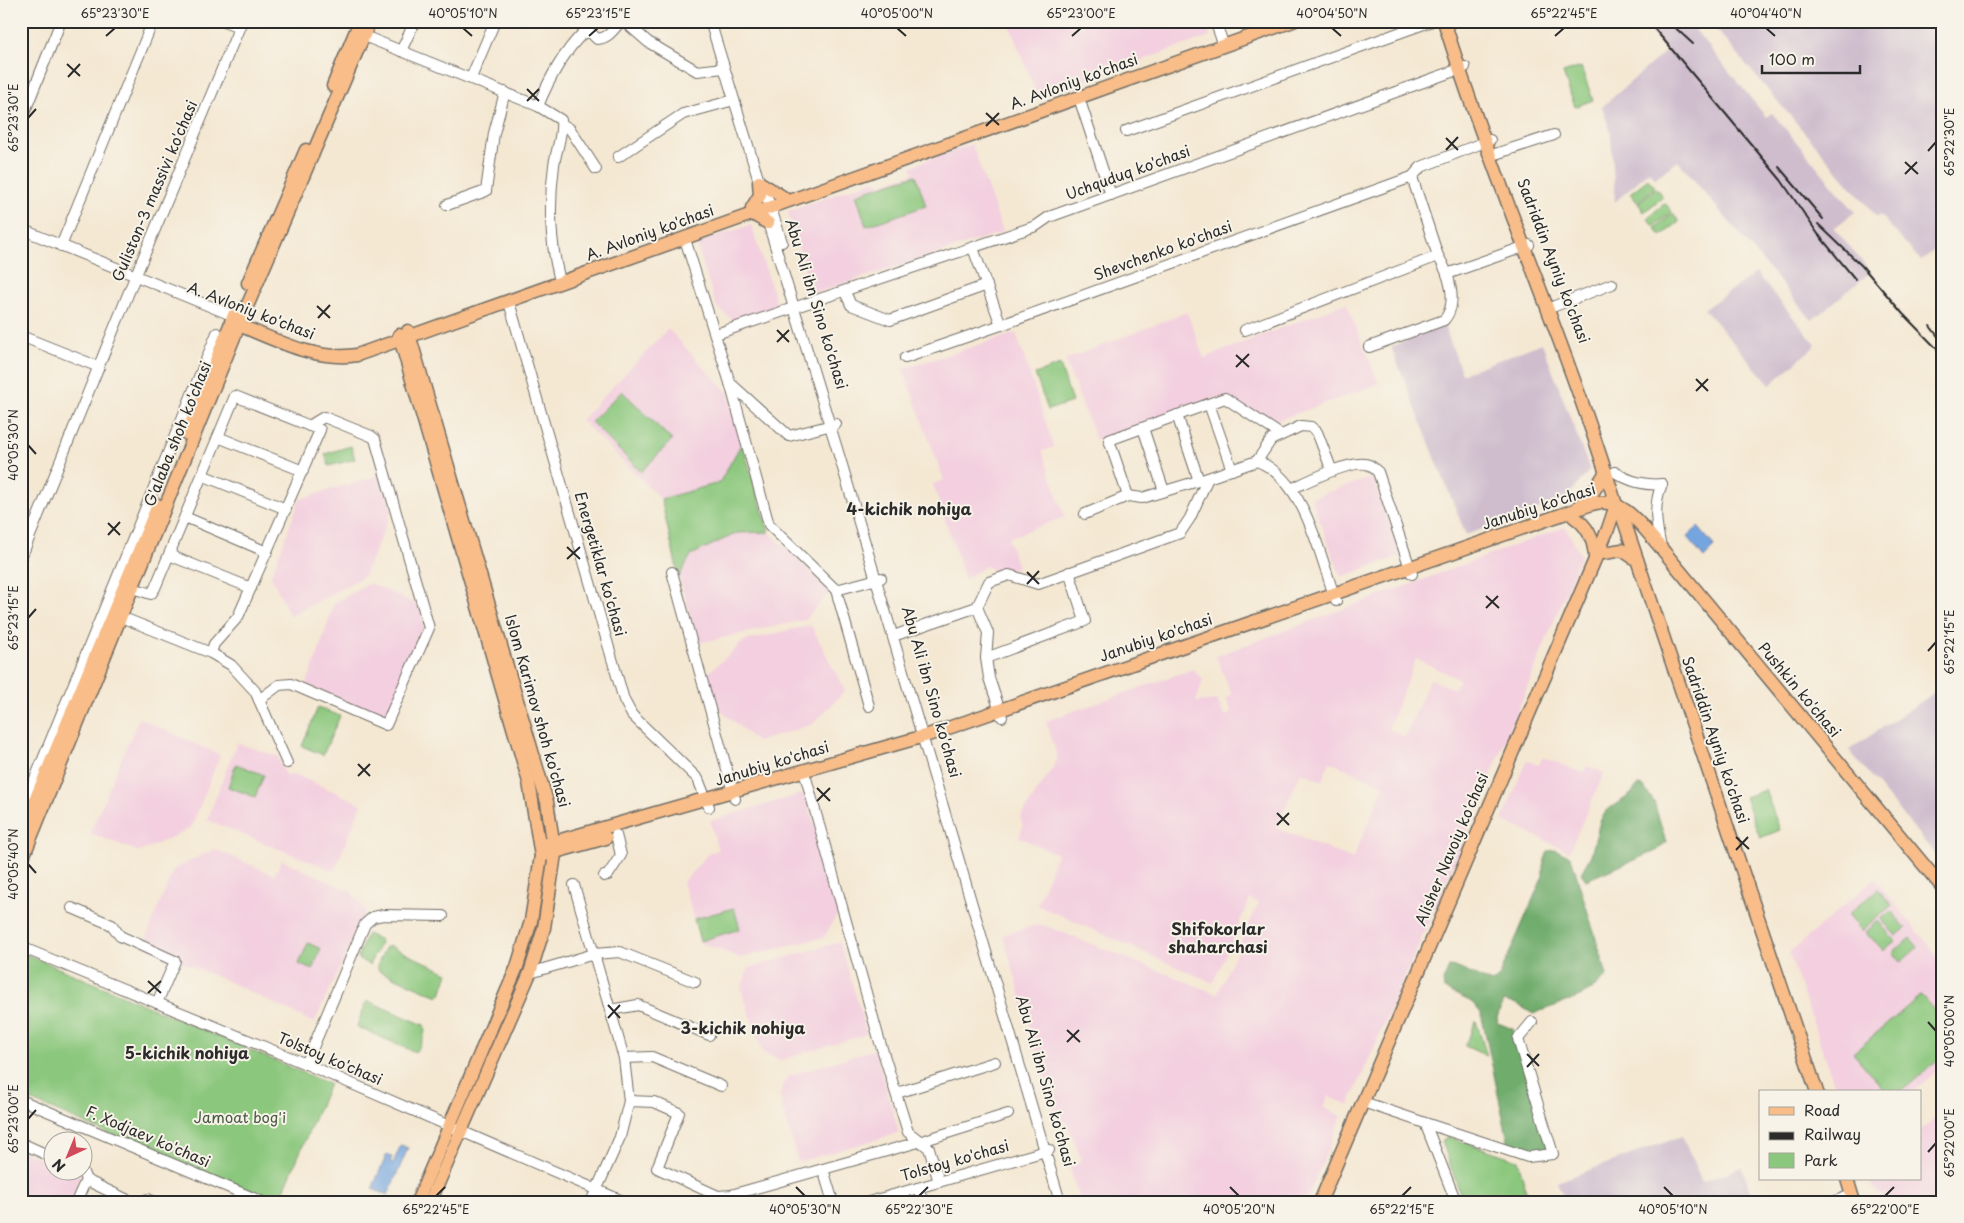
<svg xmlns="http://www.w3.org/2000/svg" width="1964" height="1223" font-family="'Playpen Sans',sans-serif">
<rect width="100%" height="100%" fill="#f7f3e8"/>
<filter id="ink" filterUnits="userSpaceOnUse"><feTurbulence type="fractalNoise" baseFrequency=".02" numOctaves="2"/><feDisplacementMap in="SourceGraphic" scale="10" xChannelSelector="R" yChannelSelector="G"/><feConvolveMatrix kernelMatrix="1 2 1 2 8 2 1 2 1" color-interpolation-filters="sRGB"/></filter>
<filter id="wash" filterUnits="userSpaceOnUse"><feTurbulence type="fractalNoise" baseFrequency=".0096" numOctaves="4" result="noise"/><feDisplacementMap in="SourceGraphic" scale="20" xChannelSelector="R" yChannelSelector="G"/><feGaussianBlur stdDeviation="1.12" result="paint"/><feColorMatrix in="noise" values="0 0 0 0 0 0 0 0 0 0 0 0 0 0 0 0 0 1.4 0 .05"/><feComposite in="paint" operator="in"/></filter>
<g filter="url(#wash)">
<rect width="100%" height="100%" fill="#f4e8d3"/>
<!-- built -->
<g fill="#f3cfdf" fill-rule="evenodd">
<polygon points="1023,21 1056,21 1082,29 1084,21 1206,21 1210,36 1038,97 1010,27"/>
<polygon points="972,144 1003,232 812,294 788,212 874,180 882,184 914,173 911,166"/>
<polygon points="751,225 778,307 736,323 716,306 696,243"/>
<polygon points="1346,303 1379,384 1270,423 1218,397 1096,440 1065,360 1187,312 1204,358"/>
<polygon points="668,329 729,394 742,443 719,483 661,499 581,420"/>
<polygon points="1016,333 1054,447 1042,451 1065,517 1008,538 1018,567 1000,574 986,566 965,579 933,484 944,480 903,369"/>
<polygon points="380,475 392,510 364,576 290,616 271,576 300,499"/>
<polygon points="1373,477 1400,556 1341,577 1311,498"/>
<path d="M 1565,527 L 1581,555 L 1472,822 L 1349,1105 L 1328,1096 L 1324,1108 L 1342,1116 L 1306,1202 L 1080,1202 L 1069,1165 L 1078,1164 L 1081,1158 L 1066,1121 L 1058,1123 L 1003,935 L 1036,925 L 1046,926 L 1217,994 L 1259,903 L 1250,899 L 1213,983 L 1037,905 L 1057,854 L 1019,837 L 1023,826 L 1020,818 L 1058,759 L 1046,721 L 1193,669 L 1203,680 L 1196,702 L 1217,700 L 1224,716 L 1232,713 L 1226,698 L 1232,695 L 1216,656 ZM 1416,659 L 1459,679 L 1454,689 L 1430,679 L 1405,737 L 1388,729 ZM 1330,762 L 1384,785 L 1353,859 L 1276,828 L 1301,772 L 1322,781 Z"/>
<polygon points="769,532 831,590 805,620 698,643 679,577 691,555 737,533"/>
<polygon points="370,583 416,604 421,609 424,630 386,719 305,687 317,657 334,603"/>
<polygon points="811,625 845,691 813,724 757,742 716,706 706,675 744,641"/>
<polygon points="139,718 220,755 191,828 140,852 90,833"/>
<polygon points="237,743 277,756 286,776 294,774 362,804 334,871 207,820"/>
<polygon points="1542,757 1583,773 1587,766 1604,773 1569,852 1502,820 1527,760 1539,765"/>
<polygon points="805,793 840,910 824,937 741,958 701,943 683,882 709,853 718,850 710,821"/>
<polygon points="214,849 274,875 282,860 352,892 366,911 314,1023 225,980 143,946 173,870"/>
<polygon points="1875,879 1943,963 1943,1066 1912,1092 1837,1092 1789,953"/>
<polygon points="840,942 867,1034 781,1060 762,1052 741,988 749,968"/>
<polygon points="875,1049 899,1133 798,1162 779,1096 788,1076"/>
<polygon points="1943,1111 1943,1202 1887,1202 1866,1179 1920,1179 1920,1131"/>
<polygon points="21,1150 52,1163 52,1170 71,1171 81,1175 69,1202 21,1202"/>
</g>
<!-- industrial -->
<g fill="#cfbdce">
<polygon points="1642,21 1688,21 1766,117 1772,113 1855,212 1834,228 1871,272 1812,320 1678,161 1655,178 1649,171 1615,202 1611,133 1602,107 1666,51"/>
<polygon points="1709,21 1943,21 1943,243 1921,261 1880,215 1877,217"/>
<polygon points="1756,273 1816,345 1770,385 1704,309"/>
<polygon points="1444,325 1462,374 1542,343 1590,470 1564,500 1466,535 1391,347"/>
<polygon points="1943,687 1943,864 1849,750"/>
<polygon points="1682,1136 1702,1182 1742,1167 1755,1202 1566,1202 1557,1182"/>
</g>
<!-- green -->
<g fill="#8bc77d" stroke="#5b7954">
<polygon points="1581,67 1593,100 1575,107 1563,73"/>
<polygon points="916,175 926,206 866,226 856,194"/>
<polygon points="1648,179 1655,187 1637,202 1630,193"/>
<polygon points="1656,188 1663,197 1644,212 1638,203"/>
<polygon points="1665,203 1672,212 1654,226 1647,218"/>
<polygon points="1673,213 1679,222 1661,236 1655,228"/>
<polygon points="1060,365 1072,402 1048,410 1035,374"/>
<polygon points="622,391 672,440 641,472 591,422"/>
<polygon points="742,443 769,532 737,533 691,555 679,577 661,499 719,483"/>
<polygon points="351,446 355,459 329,466 325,454"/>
<polygon points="318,707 340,716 323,755 302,746"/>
<polygon points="236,764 264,775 255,797 228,787"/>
<polygon points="1765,790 1780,830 1760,838 1745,797"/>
<polygon points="1878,889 1892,905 1862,931 1848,914"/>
<polygon points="734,908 740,929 700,941 694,919"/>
<polygon points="1891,911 1906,928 1896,936 1881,919"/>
<polygon points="1878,921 1895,941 1883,951 1866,932"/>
<polygon points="367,934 379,939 380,944 369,965 359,959 358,956"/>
<polygon points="1910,938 1918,947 1901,962 1893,952"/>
<polygon points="308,943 321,949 312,970 299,964"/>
<polygon points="390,946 448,973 441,994 438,996 379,971 377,966 385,948"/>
<polygon points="21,952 329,1084 279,1202 268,1202 21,1096"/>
<polygon points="1921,995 1943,1020 1943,1056 1901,1092 1886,1092 1853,1053"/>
<path d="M 368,1001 L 424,1025 C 427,1033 421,1046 415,1052 L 357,1027 L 364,1006 Z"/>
<polygon points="1476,1021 1487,1056 1465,1046"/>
<polygon points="1449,1137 1518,1160 1528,1197 1507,1202 1463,1202 1442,1141"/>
</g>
<!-- forest -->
<g fill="#70ac6c" stroke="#4e6c4c">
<polygon points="1638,785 1643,786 1654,802 1666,842 1658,850 1586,880 1581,873 1591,855 1600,821 1607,810 1630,795"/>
<path d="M 1556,850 L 1571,857 L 1607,975 C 1592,997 1557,1004 1533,1014 L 1517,1004 L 1503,1001 L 1497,1018 L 1498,1023 L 1513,1029 L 1548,1147 L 1548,1151 L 1528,1153 L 1509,1146 L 1481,1013 L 1472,1002 L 1444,989 L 1443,981 L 1449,967 L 1458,968 L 1492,983 L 1499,977 L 1543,876 L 1543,865 L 1548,851 Z"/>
</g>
<!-- water -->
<g fill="#74a5df" stroke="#506885">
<polygon points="1698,527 1715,547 1704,558 1687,537"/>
<polygon points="401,1145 408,1148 388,1195 372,1189 387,1154 392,1157 390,1162 393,1163"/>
</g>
</g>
<g filter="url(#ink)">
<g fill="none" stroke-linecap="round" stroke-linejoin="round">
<defs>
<g id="minor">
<polyline points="224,21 239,27"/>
<polyline points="624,21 648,42 697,71 724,68"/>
<polyline points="710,21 761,188"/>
<polyline points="1215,21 1224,46"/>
<path d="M 364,36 L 538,106 L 561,120 C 563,134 556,151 554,165 C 549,202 550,241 559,277"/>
<polyline points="401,51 415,21"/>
<polyline points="471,78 495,21"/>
<polyline points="1079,98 1111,195"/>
<path d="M 538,106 C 549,79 562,54 583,33 L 591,33 L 597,39 C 609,38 613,30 621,21"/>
<polyline points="21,121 61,21"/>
<polyline points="562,124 570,129 596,169"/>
<polyline points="1126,131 1432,21"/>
<polyline points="1489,156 1554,135"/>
<polyline points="618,157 683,114 734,100"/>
<polyline points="763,193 769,202 782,242"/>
<polyline points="447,205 486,191 494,133 505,92"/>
<polyline points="766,216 842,465 1060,1202"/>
<polyline points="21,229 234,316"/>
<polyline points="685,239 730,383 769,525 836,590"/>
<polyline points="61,246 153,21"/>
<polyline points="973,248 1001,325 1412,177 1421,167 1490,140"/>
<polyline points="1447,274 1529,245"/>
<polyline points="845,292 851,305 890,320 987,285"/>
<polyline points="509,302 624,700 632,715 698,779 709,807"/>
<polyline points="1547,309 1612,284"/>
<polyline points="1245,330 1438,256 1412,177"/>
<polyline points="716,334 1036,226 1049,217 1465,67"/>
<polyline points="21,336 99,367"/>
<path d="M 1369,347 L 1444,320 C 1459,303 1449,273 1438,256"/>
<polyline points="905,358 1001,325"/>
<polyline points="730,383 789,436 836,424"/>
<polyline points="1209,404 1232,470"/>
<polyline points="1177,415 1199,481"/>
<polyline points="1143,428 1164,491"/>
<polyline points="218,437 303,471"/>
<path d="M 1257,461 C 1306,480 1320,557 1336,601"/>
<polyline points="1257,461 1271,440 1301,426 1311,427 1317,432 1332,471"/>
<path d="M 1615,472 C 1628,481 1646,486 1662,484"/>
<polyline points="202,475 286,509"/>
<path d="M 1291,489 C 1306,482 1354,458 1369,465 C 1372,466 1375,470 1378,472 L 1412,574"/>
<polyline points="1128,496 1109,440 1225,398 1281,435"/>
<polyline points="1085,514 1128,496 1142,498 1208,478"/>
<polyline points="185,517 267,552"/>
<path d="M 1661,547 C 1656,526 1653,504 1662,484"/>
<polyline points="169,555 251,588"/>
<polyline points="21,558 133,282 242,21"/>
<polyline points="672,572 735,799"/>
<polyline points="133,588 151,594 155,588 235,396 320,430 238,617 214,644 211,653"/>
<polyline points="977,607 988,633 986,658 989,678 1002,717"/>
<polyline points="121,617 211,653 231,665 255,691 287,763"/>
<polyline points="899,634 977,607 989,582 1009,575 1038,584 1180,533 1190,518 1208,478 1257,461"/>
<polyline points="986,658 1085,621 1069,572"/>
<polyline points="259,700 279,685 291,684 386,725 429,628 375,439 371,436 324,417 309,426"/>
<polyline points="869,706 836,590 881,578"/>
<polyline points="806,778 879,1039 908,1132 929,1148 939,1182"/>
<polyline points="21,813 217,333"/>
<polyline points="604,876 608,875 621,855 616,835"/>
<polyline points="574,885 624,1058 629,1101 620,1137 591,1202"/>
<polyline points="72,908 112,925 120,936 175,961 157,1003"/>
<polyline points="21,947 306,1064 625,1202"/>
<polyline points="530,973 594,954 620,952 695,982"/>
<polyline points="610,1010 638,1005 709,1035"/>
<polyline points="624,1058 652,1057 721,1086"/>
<polyline points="306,1064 365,924 373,917 383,915 443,916"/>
<polyline points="897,1093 995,1062"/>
<polyline points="21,1100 263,1202"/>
<polyline points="629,1101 654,1102 679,1113 657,1168 718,1196 731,1195 922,1141 1008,1114"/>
<polyline points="1363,1102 1425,1123 1456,1202"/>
<polyline points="1425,1123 1528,1157 1553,1154 1518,1039 1532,1022"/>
<polyline points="21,1143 52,1157"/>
<polyline points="823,1169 833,1202"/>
<polyline points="86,1180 132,1202"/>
<polyline points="918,1188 923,1202"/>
<polyline points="76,1202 86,1180 82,1170"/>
<polyline points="143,1202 148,1199 155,1202"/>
<polyline points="869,1202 1049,1150"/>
<polyline points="1833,1202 1852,1195"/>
</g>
<g id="major">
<polyline points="333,86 360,21"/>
<polyline points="752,208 760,195 759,182 783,197"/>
<polyline points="753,214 768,223"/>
<polyline points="248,283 306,150"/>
<path d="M 231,322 C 271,337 313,362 357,355 L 1293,21"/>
<polyline points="408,331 547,802 555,854 544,928 530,973 430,1202"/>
<polyline points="399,335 529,782 541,856 531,921 517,967 417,1202"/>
<polyline points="187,434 234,315"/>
<polyline points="1578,507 1593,492 1606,472"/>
<polyline points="1621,512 1817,1092"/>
<path d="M 1574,517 C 1588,526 1594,541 1595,557"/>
<polyline points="1604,553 1622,550 1637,560"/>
<polyline points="21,834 158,505"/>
<path d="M 540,846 L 928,735 L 1592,504 C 1623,495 1643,528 1661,548 L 1943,888"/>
<polyline points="541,856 606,838"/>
<polyline points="21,862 239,325 370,21"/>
<polyline points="1847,1179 1854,1202"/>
<path d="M 1320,1202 L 1608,529 L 1616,505 C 1566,342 1495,185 1444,21"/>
</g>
</defs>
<!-- minor casing -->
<use href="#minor" stroke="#716d66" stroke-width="12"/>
<!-- major casing -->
<use href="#major" stroke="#716d66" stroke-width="15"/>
<!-- minor -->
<use href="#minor" stroke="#fff" stroke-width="10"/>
<!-- major -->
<use href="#major" stroke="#f8bd89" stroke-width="12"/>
<!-- rail -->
<g stroke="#2b2b2b" stroke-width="2">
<polyline points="1648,21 1781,180 1818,234 1855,279"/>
<polyline points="1668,21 1693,44"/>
<polyline points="1779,167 1823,219"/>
<polyline points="1818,224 1862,266 1903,314 1943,355"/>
<polyline points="1930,326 1943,343"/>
</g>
</g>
</g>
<!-- ticks -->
<path fill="none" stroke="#2b2b2b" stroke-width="2" d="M 463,28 L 472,36M 897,28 L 906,36M 1332,28 L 1341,36M 1766,28 L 1775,36M 106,36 L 115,28M 589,36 L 598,28M 1072,36 L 1081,28M 1555,36 L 1564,28M 67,64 L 80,76M 68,77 L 80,64M 527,89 L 539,101M 527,101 L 539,89M 986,113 L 999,125M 28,118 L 36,109M 986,126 L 999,113M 1446,138 L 1458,150M 1446,150 L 1458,137M 1928,151 L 1936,142M 1905,162 L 1918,174M 1905,174 L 1917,162M 317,306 L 330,318M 318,318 L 330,305M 777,330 L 789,342M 777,342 L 789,330M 1236,355 L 1249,367M 1236,367 L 1249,354M 1696,379 L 1708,391M 1696,391 L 1708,379M 28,445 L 36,454M 108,523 L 120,535M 108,535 L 120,522M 567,547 L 580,559M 567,559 L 580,547M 1027,572 L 1039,584M 1027,584 L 1039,571M 1486,596 L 1499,608M 1486,608 L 1498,596M 28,618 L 36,609M 1928,651 L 1936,642M 358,764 L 370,776M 358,776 L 370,764M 817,788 L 830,801M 817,801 L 830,788M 1277,813 L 1289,825M 1277,825 L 1289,813M 1736,837 L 1749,849M 1736,850 L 1748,837M 28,864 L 36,873M 148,981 L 161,993M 148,993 L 161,981M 608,1005 L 620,1018M 608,1018 L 620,1005M 1928,1022 L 1936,1031M 1067,1030 L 1080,1042M 1067,1042 L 1079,1030M 1527,1054 L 1539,1066M 1527,1067 L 1539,1054M 28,1119 L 36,1110M 1928,1152 L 1936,1143M 796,1187 L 805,1196M 1230,1187 L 1239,1196M 1664,1187 L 1673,1196M 436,1196 L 445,1187M 919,1196 L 928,1187M 1402,1196 L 1411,1187M 1885,1196 L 1894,1187"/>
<g text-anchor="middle" stroke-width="4" stroke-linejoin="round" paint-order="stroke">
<!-- street labels -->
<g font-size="15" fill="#2b2b2b" stroke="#f7f3e8">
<text transform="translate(1074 82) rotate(-20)" y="5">A. Avloniy ko'chasi</text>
<text transform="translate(1128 173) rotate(-20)" y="5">Uchquduq ko'chasi</text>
<text transform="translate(155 191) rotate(-67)" y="5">Guliston-3 massivi ko'chasi</text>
<text transform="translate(650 233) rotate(-20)" y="5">A. Avloniy ko'chasi</text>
<text transform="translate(1163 251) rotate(-20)" y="5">Shevchenko ko'chasi</text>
<text transform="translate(1553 261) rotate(69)" y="5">Sadriddin Ayniy ko'chasi</text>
<text transform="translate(816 304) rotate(73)" y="5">Abu Ali ibn Sino ko'chasi</text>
<text transform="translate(251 311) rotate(21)" y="5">A. Avloniy ko'chasi</text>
<text transform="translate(178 434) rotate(-68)" y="5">G'alaba shoh ko'chasi</text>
<text transform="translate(1539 507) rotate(-18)" y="5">Janubiy ko'chasi</text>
<text transform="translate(600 564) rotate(74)" y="5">Energetiklar ko'chasi</text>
<text transform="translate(1156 638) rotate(-19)" y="5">Janubiy ko'chasi</text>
<text transform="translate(1799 690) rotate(50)" y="5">Pushkin ko'chasi</text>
<text transform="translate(931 692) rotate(74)" y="5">Abu Ali ibn Sino ko'chasi</text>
<text transform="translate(537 711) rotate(74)" y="5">Islom Karimov shoh ko'chasi</text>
<text transform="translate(1715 740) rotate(71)" y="5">Sadriddin Ayniy ko'chasi</text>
<text transform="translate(772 764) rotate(-17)" y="5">Janubiy ko'chasi</text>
<text transform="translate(1452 849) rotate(-67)" y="5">Alisher Navoiy ko'chasi</text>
<text transform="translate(330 1059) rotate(23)" y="5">Tolstoy ko'chasi</text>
<text transform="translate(1045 1081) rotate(74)" y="5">Abu Ali ibn Sino ko'chasi</text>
<text transform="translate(148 1137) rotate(23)" y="5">F. Xodjaev ko'chasi</text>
<text transform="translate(955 1161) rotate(-16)" y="5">Tolstoy ko'chasi</text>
</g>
<!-- park labels -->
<g font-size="15" fill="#485a44" stroke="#f7f3e8">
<text x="240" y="1123">Jamoat bog'i</text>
</g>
<!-- neighbourhood labels -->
<g font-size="16" font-weight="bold" fill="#2b2b2b" stroke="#f7f3e8">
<text x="909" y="515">4-kichik nohiya</text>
<text x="1218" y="935">Shifokorlar<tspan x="1218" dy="18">shaharchasi</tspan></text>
<text x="743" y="1034">3-kichik nohiya</text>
<text x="187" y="1059">5-kichik nohiya</text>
</g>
</g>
<!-- margin -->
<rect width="1964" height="1223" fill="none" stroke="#f7f3e8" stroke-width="55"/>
<!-- legend -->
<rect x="1759" y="1090" width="162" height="90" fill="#f7f3e8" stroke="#a5a39c"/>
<rect x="1769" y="1107" width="25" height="8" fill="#f8bd89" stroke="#a5a39c"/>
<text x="1804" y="1116" font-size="15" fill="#2b2b2b">Road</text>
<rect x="1769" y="1132" width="25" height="8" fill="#2b2b2b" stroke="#a5a39c"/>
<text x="1804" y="1140" font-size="15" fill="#2b2b2b">Railway</text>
<rect x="1769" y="1153" width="25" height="15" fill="#8bc77d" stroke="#a5a39c"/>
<text x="1804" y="1166" font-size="15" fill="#2b2b2b">Park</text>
<!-- north arrow -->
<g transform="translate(68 1156) rotate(224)"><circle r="24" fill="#f7f3e8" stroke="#a5a39c"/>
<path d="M0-4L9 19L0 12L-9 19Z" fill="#d1495b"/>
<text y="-8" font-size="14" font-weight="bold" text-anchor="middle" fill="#2b2b2b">N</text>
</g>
<!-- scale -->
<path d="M1762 65v8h98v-8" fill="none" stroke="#2b2b2b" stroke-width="2.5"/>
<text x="1769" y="65" font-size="15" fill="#2b2b2b" stroke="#f7f3e8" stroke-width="4" paint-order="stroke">100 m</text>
<rect x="28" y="28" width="1908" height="1168" fill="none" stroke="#2b2b2b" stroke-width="2"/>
<g font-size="12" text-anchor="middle" fill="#2b2b2b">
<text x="115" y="18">65°23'30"E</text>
<text x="463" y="18">40°05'10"N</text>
<text x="598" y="18">65°23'15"E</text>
<text x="897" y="18">40°05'00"N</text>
<text x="1081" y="18">65°23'00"E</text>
<text x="1332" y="18">40°04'50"N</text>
<text x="1564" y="18">65°22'45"E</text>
<text x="1766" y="18">40°04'40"N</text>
<text transform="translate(14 118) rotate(-90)" y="4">65°23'30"E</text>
<text transform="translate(1950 142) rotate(-90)" y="4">65°22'30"E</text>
<text transform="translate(14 445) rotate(-90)" y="4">40°05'30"N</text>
<text transform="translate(14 618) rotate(-90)" y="4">65°23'15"E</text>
<text transform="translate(1950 642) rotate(-90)" y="4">65°22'15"E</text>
<text transform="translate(14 864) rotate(-90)" y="4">40°05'40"N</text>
<text transform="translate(1950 1031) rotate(-90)" y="4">40°05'00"N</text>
<text transform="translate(14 1119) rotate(-90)" y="4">65°23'00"E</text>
<text transform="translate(1950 1143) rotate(-90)" y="4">65°22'00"E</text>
<text x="436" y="1214">65°22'45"E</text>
<text x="805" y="1214">40°05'30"N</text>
<text x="919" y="1214">65°22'30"E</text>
<text x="1239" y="1214">40°05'20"N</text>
<text x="1402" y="1214">65°22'15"E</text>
<text x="1673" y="1214">40°05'10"N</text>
<text x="1885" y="1214">65°22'00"E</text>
</g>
</svg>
